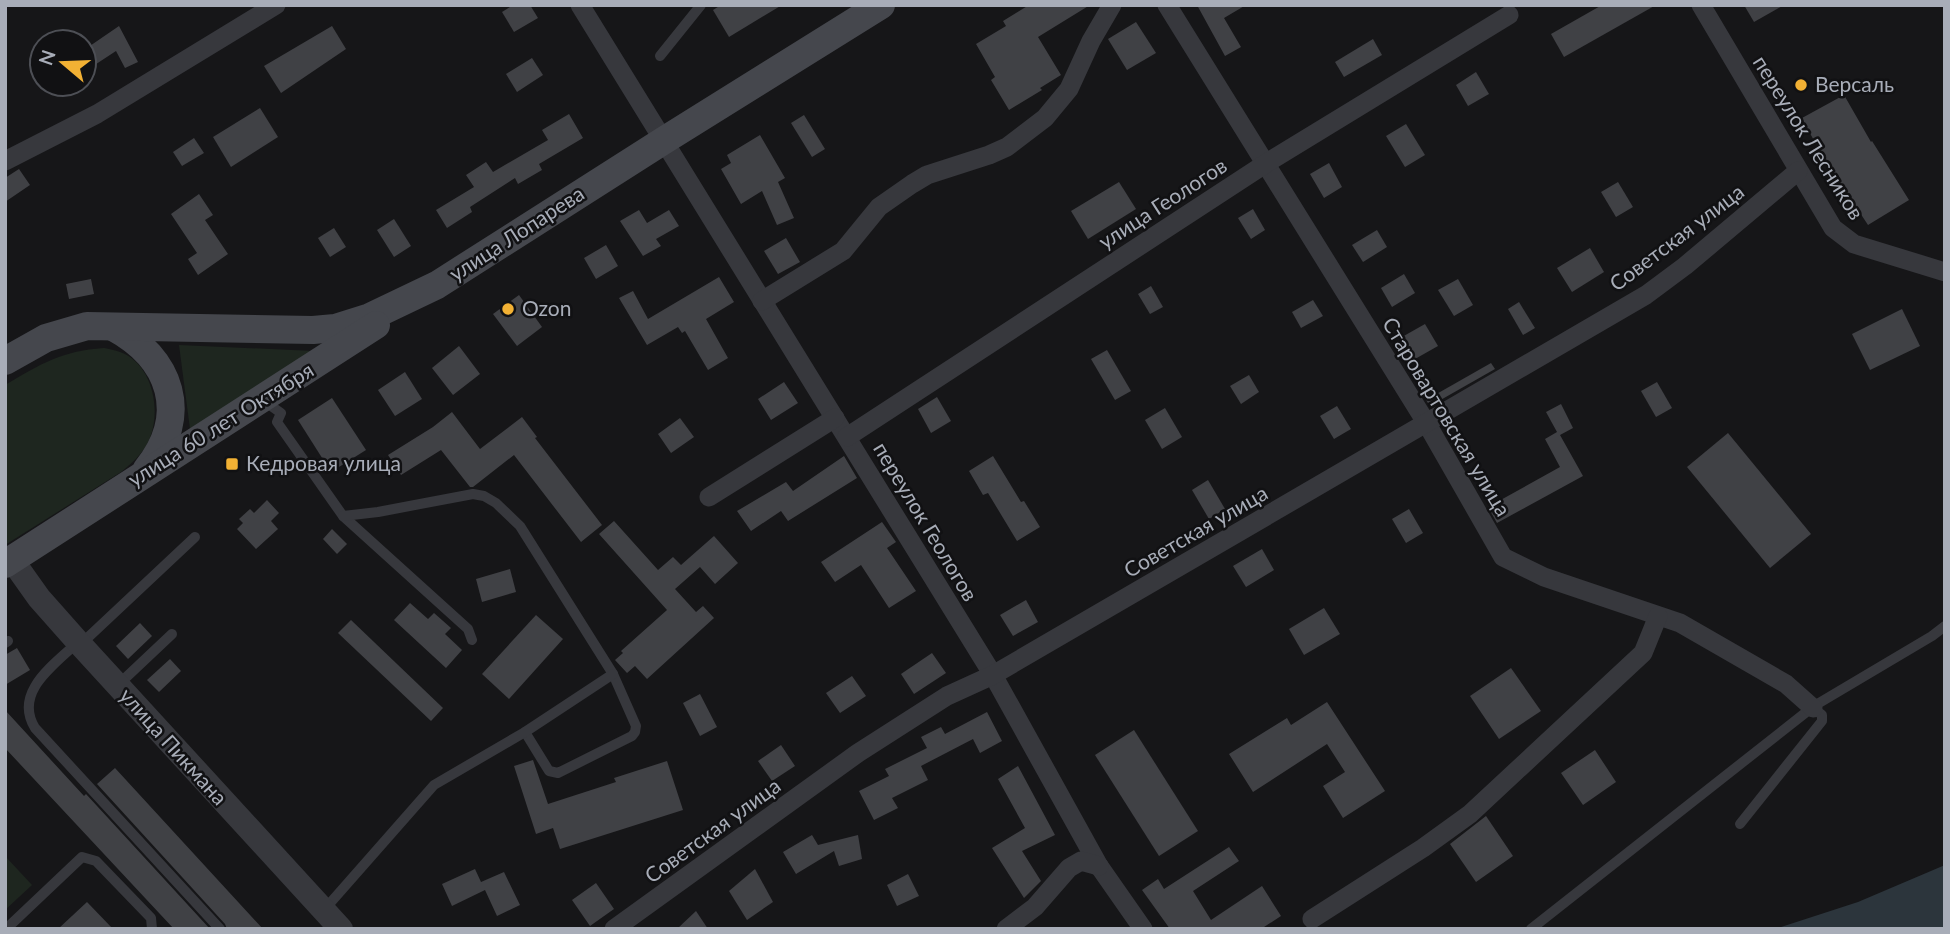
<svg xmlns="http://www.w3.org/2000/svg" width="1950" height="934" font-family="Lato,sans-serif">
<rect width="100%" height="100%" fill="#161618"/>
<!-- green -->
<g fill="#1e261f">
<polygon points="179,345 314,351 190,429"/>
<path d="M 104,348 C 109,349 115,350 120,352 C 154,364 163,415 147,444 C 141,455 131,464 121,472 L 5,545 L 5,385 C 41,364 61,351 104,348 Z"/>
<polygon points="5,856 32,885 5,910"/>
</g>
<!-- water -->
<polygon fill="#2c353c" points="1945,865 1945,929 1775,929 1858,902"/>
<!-- building -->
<g fill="#404145">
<polygon points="513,5 530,5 538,18 514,32 502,12"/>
<polygon points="721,5 782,5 729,37 713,10"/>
<polygon points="1029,5 1090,5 1038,37 1061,75 1040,88 1042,90 1009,110 991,80 995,77 976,44 1006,26 1003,21"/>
<polygon points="1197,5 1246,5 1224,18 1241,47 1225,56"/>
<polygon points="1602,5 1656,5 1564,57 1551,34"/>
<polygon points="1744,5 1784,5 1754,22"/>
<polygon points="1136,22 1156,53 1127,70 1108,39"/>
<polygon points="119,26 138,62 125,68 116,51 84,72 84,50"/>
<polygon points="332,26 346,49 281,93 264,66"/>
<polygon points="1373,39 1382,55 1344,77 1335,62"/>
<polygon points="532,58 543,75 517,92 506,74"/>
<polygon points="1476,72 1489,94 1468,106 1456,85"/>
<polygon points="1844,95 1871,142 1872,141 1909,200 1868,225 1820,152 1802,118"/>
<polygon points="260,108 278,137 231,167 213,137"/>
<polygon points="569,114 583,138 539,164 542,170 518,184 515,178 470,207 472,212 447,228 436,210 474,187 466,175 486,162 493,172 548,140 542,130"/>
<polygon points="804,115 825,149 812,157 791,123"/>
<polygon points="1406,124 1425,155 1405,167 1386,136"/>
<polygon points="760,135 785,178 778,182 794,218 777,225 762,191 741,204 721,169 731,163 727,155"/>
<polygon points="194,138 204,153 182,166 173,152"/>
<polygon points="1329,163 1342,187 1324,198 1310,174"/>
<polygon points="19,169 30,185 5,202 5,178"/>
<polygon points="1119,182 1136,209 1088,239 1071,211"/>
<polygon points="1618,182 1633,207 1616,217 1601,192"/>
<polygon points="199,194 213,215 205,220 228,254 198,275 188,259 197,253 171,214"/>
<polygon points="1253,209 1265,230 1251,239 1238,218"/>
<polygon points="639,210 647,223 669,210 679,226 656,239 661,246 643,256 620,221"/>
<polygon points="394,219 411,246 394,257 377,230"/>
<polygon points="334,228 346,247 330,257 318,238"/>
<polygon points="1377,230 1387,247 1363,262 1352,245"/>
<polygon points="786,238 800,262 778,274 764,251"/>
<polygon points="606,245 618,266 596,279 584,258"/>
<polygon points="1590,248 1604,272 1572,292 1557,268"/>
<polygon points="1404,274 1415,293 1392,307 1381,288"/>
<polygon points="719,277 734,302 706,319 728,358 708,370 685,331 682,333 678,327 647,345 619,298 633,291 648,319"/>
<polygon points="91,279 94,294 69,299 66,284"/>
<polygon points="1458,279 1473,305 1454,316 1438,290"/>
<polygon points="1151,286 1163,307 1150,314 1138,294"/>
<polygon points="519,295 542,327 517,346 493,314"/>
<polygon points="1313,300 1323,316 1301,328 1292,312"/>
<polygon points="1519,302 1535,328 1523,335 1508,309"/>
<polygon points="1902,309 1920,346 1870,370 1852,334"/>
<polygon points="1425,324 1438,346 1415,359 1402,337"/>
<polygon points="459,346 480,374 453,395 432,368"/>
<polygon points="1107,350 1131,391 1115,400 1091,359"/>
<polygon points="1491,363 1495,369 1430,406 1426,400"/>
<polygon points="405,372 422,399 395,416 378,390"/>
<polygon points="1249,375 1259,392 1241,404 1230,386"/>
<polygon points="784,382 798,403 771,420 758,399"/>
<polygon points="1657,382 1672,408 1656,417 1641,391"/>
<polygon points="937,397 951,421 931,433 918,409"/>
<polygon points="332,398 366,450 331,472 298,420"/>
<polygon points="1561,404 1573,428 1560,435 1583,476 1497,523 1488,507 1560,467 1545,439 1557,432 1546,412"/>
<polygon points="1337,406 1351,429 1334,439 1320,416"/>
<polygon points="1165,408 1182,437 1162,449 1145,420"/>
<polygon points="452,412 480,449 522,417 537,437 535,438 602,525 581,542 514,455 473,487 470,487 441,450 401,475 388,455 433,427"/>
<polygon points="680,418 694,437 671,453 658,434"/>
<polygon points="1728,433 1811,534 1770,568 1687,467"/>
<polygon points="844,456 857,478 788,521 781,511 751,531 737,511 786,482 793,491"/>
<polygon points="993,456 1021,502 1024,501 1040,527 1017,541 988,493 983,495 969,471"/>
<polygon points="1208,480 1225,509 1209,519 1192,490"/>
<polygon points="267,500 279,513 271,521 278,529 256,549 237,529 243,523 239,519 250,509 254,513"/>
<polygon points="1409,509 1423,533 1406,543 1392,519"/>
<polygon points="614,521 658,570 673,557 681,565 714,536 738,563 715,584 700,567 675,589 696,612 703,606 714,618 647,679 635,666 627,673 615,660 623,653 621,651 667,610 599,534"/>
<polygon points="882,522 896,542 887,548 916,591 889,608 861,565 835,582 821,562"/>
<polygon points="332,529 347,544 337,554 323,539"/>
<polygon points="1262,549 1274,570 1246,587 1233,566"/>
<polygon points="510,569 516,592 482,602 476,579"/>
<polygon points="1026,600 1038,622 1013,636 1000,615"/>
<polygon points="410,603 428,619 434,613 451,628 445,634 462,650 446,668 394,620"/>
<polygon points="1324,608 1340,634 1304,655 1289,629"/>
<polygon points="536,615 563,639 509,699 482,674"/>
<polygon points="351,620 443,708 431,721 338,633"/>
<polygon points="140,623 152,636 128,659 116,646"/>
<polygon points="17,648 30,670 5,685 5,655"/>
<polygon points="932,653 946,673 914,694 901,674"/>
<polygon points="170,659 181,671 159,692 147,680"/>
<polygon points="1511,668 1541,711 1499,739 1470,696"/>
<polygon points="852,676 866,696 840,713 826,693"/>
<polygon points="700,694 717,727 700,736 683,703"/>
<polygon points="1327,702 1385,791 1343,818 1323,786 1345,772 1327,744 1253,792 1229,754 1287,718 1291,725"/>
<polygon points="5,710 84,796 86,794 210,929 174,929 5,748"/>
<polygon points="987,712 1002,741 980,753 973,739 921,766 928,780 892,798 898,808 874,820 859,791 889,776 885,769 927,748 921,737 941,727 945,734"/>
<polygon points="1134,730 1198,831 1159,856 1095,755"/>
<polygon points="781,745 795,766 772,781 758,761"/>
<polygon points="1595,750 1616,782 1583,805 1561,773"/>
<polygon points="533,760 548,804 616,782 614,778 667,761 683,810 560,849 553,828 536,834 514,766"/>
<polygon points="1018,766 1055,835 1022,851 1041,881 1024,898 992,848 1025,828 998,779"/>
<polygon points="115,768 263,929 227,929 225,924 97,784"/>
<polygon points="1486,816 1513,856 1476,882 1450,844"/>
<polygon points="812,835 818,845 858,835 862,859 839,866 834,851 796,874 783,852"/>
<polygon points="1229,847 1239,861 1193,891 1211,920 1262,886 1281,916 1261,929 1170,929 1142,890 1158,879 1164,889"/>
<polygon points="475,869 481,882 504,872 520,905 497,916 485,890 452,906 442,884"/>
<polygon points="755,869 773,902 747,920 729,891"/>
<polygon points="908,874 919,896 897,906 887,885"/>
<polygon points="596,883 614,909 590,926 572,900"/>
<polygon points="87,902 113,929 58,929"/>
<polygon points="696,911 708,929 677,929"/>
</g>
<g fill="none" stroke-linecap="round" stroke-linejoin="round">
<!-- service -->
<g stroke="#37383d" stroke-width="10">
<polyline points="660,56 701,5"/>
<polyline points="264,401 281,413 277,422 343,516 468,629 472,640"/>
<polyline points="343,516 378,512 473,494 484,496 496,503 520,526 613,674 636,726 635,732 632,736 558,773 549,771 525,732"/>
<path d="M 78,642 C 54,665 13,692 35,728 L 220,929"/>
<polyline points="5,643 8,641"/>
<polyline points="81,644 195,537"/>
<polyline points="119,684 172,634"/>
<polyline points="1740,824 1822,721 1822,715 1813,708"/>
<polyline points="324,910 434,785 525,732 613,674"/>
<polyline points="6,929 82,857 96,861 151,918 152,929"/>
<polyline points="1531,929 1814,706 1932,636 1945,626"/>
</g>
<!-- minor -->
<g stroke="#37383d" stroke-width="19">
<polyline points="580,5 993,675 1099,866 1143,929"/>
<polyline points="1167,5 1427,424 1503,557 1544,577 1680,623 1786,684 1813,708"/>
<polyline points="1701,5 1833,228 1854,244 1945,272"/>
<polyline points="5,161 97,114 276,5"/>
<polyline points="762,301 843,251 879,207 912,184 927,175 989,155 1007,147 1045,118 1069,89 1091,41 1112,5"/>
<polyline points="847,437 1265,164 1509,15"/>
<polyline points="709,497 835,418"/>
<polyline points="1312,919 1423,848 1470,814 1643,653 1658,616"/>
<polyline points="614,929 858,753 947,696 993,675 1646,295 1685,266 1798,171"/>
<polyline points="1006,929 1035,907 1069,868 1081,861 1099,866"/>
</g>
<!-- tertiary -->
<polyline stroke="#37383d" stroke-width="24" points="12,560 39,598 78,642 341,929"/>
<!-- secondary -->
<g stroke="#45474d" stroke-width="28">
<path d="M 113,327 C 172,359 190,415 147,469"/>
<polyline points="5,361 46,338 87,326 313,330 335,328 370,317 437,285 663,141 881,5"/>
<polyline points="5,564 376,325"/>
</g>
</g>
<!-- markers -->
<g fill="#f2b134" stroke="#111113" stroke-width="2.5">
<circle cx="1801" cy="85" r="7"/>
<circle cx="508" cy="309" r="7"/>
<rect x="225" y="457" width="14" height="14" rx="3.5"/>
</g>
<g text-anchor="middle" stroke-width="5" stroke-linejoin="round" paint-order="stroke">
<!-- poi labels -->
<g font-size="21" fill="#a8adb8" stroke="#111113" text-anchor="start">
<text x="1815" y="92">Версаль</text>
<text x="522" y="316">Ozon</text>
<text x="246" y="471">Кедровая улица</text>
</g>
<!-- street labels -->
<g font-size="21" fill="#a8adb8" stroke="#111113">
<text transform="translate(1808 138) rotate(58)" y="7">переулок Лесников</text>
<text transform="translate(1163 204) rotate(-33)" y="7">улица Геологов</text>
<text transform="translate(517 234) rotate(-33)" y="7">улица Лопарева</text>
<text transform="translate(1677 238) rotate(-37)" y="7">Советская улица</text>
<text transform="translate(1446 417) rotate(59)" y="7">Старовартовская улица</text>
<text transform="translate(221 425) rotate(-32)" y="7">улица 60 лет Октября</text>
<text transform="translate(925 522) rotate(59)" y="7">переулок Геологов</text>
<text transform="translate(1196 532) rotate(-30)" y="7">Советская улица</text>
<text transform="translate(173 747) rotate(48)" y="7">улица Пикмана</text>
<text transform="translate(713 831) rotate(-36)" y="7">Советская улица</text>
</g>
</g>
<!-- border -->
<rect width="1950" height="934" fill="none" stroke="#a8adb8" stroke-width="14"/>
<!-- north arrow -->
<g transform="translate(63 63) rotate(289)"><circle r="33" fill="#111113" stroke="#4d4f55" stroke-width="2"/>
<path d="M0-5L12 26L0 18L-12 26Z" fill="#f2b134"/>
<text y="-10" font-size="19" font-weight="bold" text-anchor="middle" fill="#a8adb8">N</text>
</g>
</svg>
